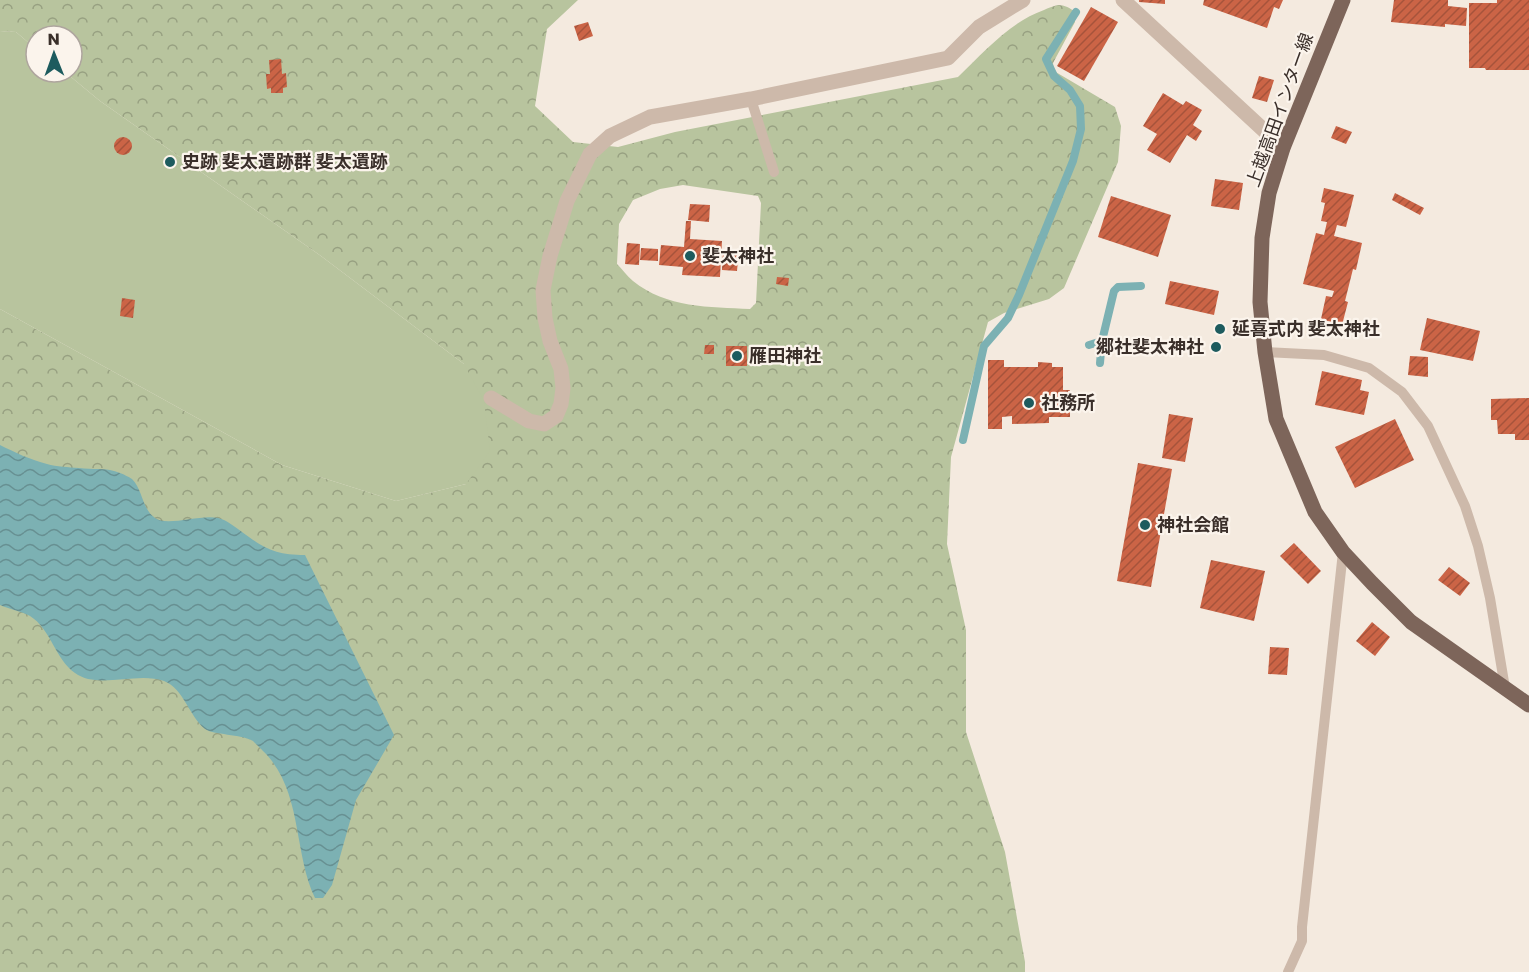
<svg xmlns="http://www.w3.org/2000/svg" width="1529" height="972" font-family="Poppins,'Noto Sans JP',sans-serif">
<defs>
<pattern id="forest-crowns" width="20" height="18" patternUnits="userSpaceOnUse" patternTransform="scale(1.5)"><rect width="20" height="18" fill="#b8c49e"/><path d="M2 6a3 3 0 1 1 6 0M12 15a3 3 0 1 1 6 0" fill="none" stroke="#97a081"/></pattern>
<pattern id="water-waves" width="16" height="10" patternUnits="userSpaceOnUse" patternTransform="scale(1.5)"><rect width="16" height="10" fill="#7cb1b3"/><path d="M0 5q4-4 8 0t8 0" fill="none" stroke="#679092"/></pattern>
<pattern id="building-hatch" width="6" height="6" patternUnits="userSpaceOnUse" patternTransform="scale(1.5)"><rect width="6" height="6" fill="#cb6446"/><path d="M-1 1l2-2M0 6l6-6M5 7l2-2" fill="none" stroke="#a6533b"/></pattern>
</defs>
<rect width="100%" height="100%" fill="#f4eadf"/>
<!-- forest -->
<path fill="url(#forest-crowns)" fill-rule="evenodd" d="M 0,0 L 578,0 L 547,29 L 535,106 L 573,142 L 618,147 L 675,132 L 958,77 C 984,52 1010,22 1044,10 C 1048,8 1053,6 1058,5 C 1065,5 1070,8 1075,12 L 1075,22 L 1053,63 L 1054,71 L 1115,107 L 1121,126 L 1118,162 L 1064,288 L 1049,299 L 1004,313 L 988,322 L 951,457 L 947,544 L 966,630 L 966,732 L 1005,852 L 1025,962 L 1025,972 L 0,972 L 0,309 L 282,465 L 396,501 L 466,484 L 464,364 L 321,256 L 100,101 L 65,72 L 72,72 L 72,36 L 36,36 L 36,49 L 16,32 L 0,31 ZM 683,185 L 758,196 L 761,203 L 756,303 L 750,309 C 710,307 666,308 633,281 C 627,276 622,269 617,264 L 619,224 L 633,200 L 660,189 Z"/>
<!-- green -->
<polygon fill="#b8c49e" points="0,31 16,32 36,49 36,72 65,72 100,101 321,256 464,364 484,401 490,451 466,484 396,501 282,465 0,309"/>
<!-- water -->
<path fill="url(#water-waves)" d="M 0,445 C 14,452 31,460 47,464 C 57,467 68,467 79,468 C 92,470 107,467 120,473 C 123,474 129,477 132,479 C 143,490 142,509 155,518 C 167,527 200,514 218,518 C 227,520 235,527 242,532 C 265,549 276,555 305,555 L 394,735 L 356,800 L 332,885 L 323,898 L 315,898 C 293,852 303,790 263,751 C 260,748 256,744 253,741 C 241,734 213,735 205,729 C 189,716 184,689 164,681 C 137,671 98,690 75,673 C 55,659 51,629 30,616 C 21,611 9,609 0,605 Z"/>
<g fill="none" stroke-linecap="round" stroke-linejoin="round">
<!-- stream -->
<g stroke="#7cb1b3" stroke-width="8">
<polyline points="1089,345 1102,341 1114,291 1118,287 1141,286"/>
<polyline points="1100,363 1102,341"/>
<polyline points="963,440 984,346 1008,318 1019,295 1073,161 1081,129 1080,106 1070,90 1054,76 1046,59 1076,12"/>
</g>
</g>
<!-- building -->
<g fill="url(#building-hatch)">
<polygon points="1139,0 1165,0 1165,4 1139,2"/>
<polygon points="1204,0 1283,0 1279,9 1274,7 1267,28 1203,5"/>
<polygon points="1394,0 1448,0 1448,6 1467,8 1466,26 1445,24 1445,27 1391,22"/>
<polygon points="1497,0 1529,0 1529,70 1486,70 1485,68 1469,68 1469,3 1497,3"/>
<polygon points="1091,7 1118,22 1084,81 1057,66"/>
<polygon points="588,22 593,36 579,41 574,26"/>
<polygon points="281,59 282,74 286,73 287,87 283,88 283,93 271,93 271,88 267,89 266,74 270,74 269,60"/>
<polygon points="1259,76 1274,80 1267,102 1252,98"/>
<polygon points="1163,93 1183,105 1186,101 1202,110 1193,125 1202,131 1196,141 1187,135 1170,163 1147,150 1157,134 1143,126"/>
<polygon points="1336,126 1352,132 1346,144 1331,138"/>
<circle cx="123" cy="146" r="9"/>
<polygon points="1215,179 1243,183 1239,210 1211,206"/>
<polygon points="1324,188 1354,195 1346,227 1337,225 1334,236 1362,243 1356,270 1353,269 1345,301 1348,302 1342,325 1321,319 1326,296 1332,297 1334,291 1303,284 1316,233 1324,235 1327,222 1321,221 1325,203 1321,202"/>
<polygon points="1395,193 1424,208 1420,215 1392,200"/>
<polygon points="1111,196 1171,215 1158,257 1098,237"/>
<polygon points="690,204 710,205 709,222 688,220"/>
<polygon points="686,221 691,221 690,239 722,241 720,277 682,275 683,267 659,265 661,245 684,247"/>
<polygon points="627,243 640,244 639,265 625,264"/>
<polygon points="641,248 658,249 658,261 640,260"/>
<polygon points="723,249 739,250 737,271 722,270"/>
<polygon points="777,277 789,278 788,286 776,284"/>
<polygon points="1170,281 1219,291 1214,315 1165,304"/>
<polygon points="122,298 135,300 133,318 120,316"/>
<polygon points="1427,318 1480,331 1473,361 1420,350"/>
<polygon points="705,345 714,345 714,354 704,354"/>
<rect x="726" y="346" width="21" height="20"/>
<polygon points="1410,356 1428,357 1428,377 1408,375"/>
<polygon points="988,360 1004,360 1004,367 1038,367 1038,362 1052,363 1052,367 1063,367 1063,390 1070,390 1070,417 1049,417 1049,423 1012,424 1012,416 1002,417 1002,429 988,429"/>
<polygon points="1322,371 1362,380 1360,390 1369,392 1364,415 1315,405"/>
<polygon points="1529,398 1529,440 1515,440 1515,434 1498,434 1497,420 1491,420 1491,399"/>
<polygon points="1169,414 1193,418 1185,462 1162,458"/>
<polygon points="1395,419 1414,460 1355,488 1335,447"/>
<polygon points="1138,463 1172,469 1151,587 1117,581"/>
<polygon points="1294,543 1321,571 1308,584 1280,556"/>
<polygon points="1211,560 1265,571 1254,621 1200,608"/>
<polygon points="1449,567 1470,583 1460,596 1438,580"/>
<polygon points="1372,622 1390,637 1375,656 1356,641"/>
<polygon points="1270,647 1289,648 1287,675 1268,674"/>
</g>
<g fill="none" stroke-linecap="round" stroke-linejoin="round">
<!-- lane -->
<g stroke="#cdb9aa" stroke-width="10">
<polyline points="751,99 774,172"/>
<polyline points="1265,352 1324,355 1369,368 1402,392 1428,426 1465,506 1478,546 1490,598 1505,688"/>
<polyline points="1288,972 1302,941 1302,927 1343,552"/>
</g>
<!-- street -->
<g stroke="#cdb9aa" stroke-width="15">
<polyline points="1123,0 1283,148"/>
<polyline points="491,398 529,421 544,424 556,416 561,404 563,388 561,369 550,341 545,318 543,290 550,256 567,201 590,154 610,136 650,117 751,99 948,58 979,27 1023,0"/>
</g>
<!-- primary -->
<polyline stroke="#7d655a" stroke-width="15" points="1343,0 1283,148 1269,193 1262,238 1260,302 1265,352 1276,419 1315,512 1343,552 1372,583 1411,622 1529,705"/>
</g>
<!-- markers -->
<g fill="#1d5b5e" stroke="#fbf4ec" stroke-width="2">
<circle cx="170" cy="162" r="6"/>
<circle cx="690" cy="256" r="6"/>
<circle cx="1220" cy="329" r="6"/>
<circle cx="1216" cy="347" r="6"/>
<circle cx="737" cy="356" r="6"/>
<circle cx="1029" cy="403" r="6"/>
<circle cx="1145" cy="525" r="6"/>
</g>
<g text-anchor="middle" stroke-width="4.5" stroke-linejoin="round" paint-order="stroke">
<!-- street labels -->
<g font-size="18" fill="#3a2f2a" stroke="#fbf4ec">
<text transform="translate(1280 110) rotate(-70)" y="6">上越高田インター線</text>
</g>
<!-- poi labels -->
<g font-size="18" font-weight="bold" fill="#3a2f2a" stroke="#fbf4ec" text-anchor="start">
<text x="182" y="168">史跡 斐太遺跡群 斐太遺跡</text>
<text x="702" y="262">斐太神社</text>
<text x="1232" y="335">延喜式内 斐太神社</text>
<text x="1204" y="353" text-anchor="end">郷社斐太神社</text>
<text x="749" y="362">雁田神社</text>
<text x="1041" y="409">社務所</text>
<text x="1157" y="531">神社会館</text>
</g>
</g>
<!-- north arrow -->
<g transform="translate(54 54) rotate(359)"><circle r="28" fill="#fbf4ec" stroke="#aea59e" stroke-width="1.5"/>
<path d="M0-4.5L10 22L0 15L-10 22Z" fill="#1d5b5e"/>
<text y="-9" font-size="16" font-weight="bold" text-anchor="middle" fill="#3a2f2a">N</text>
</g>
</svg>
